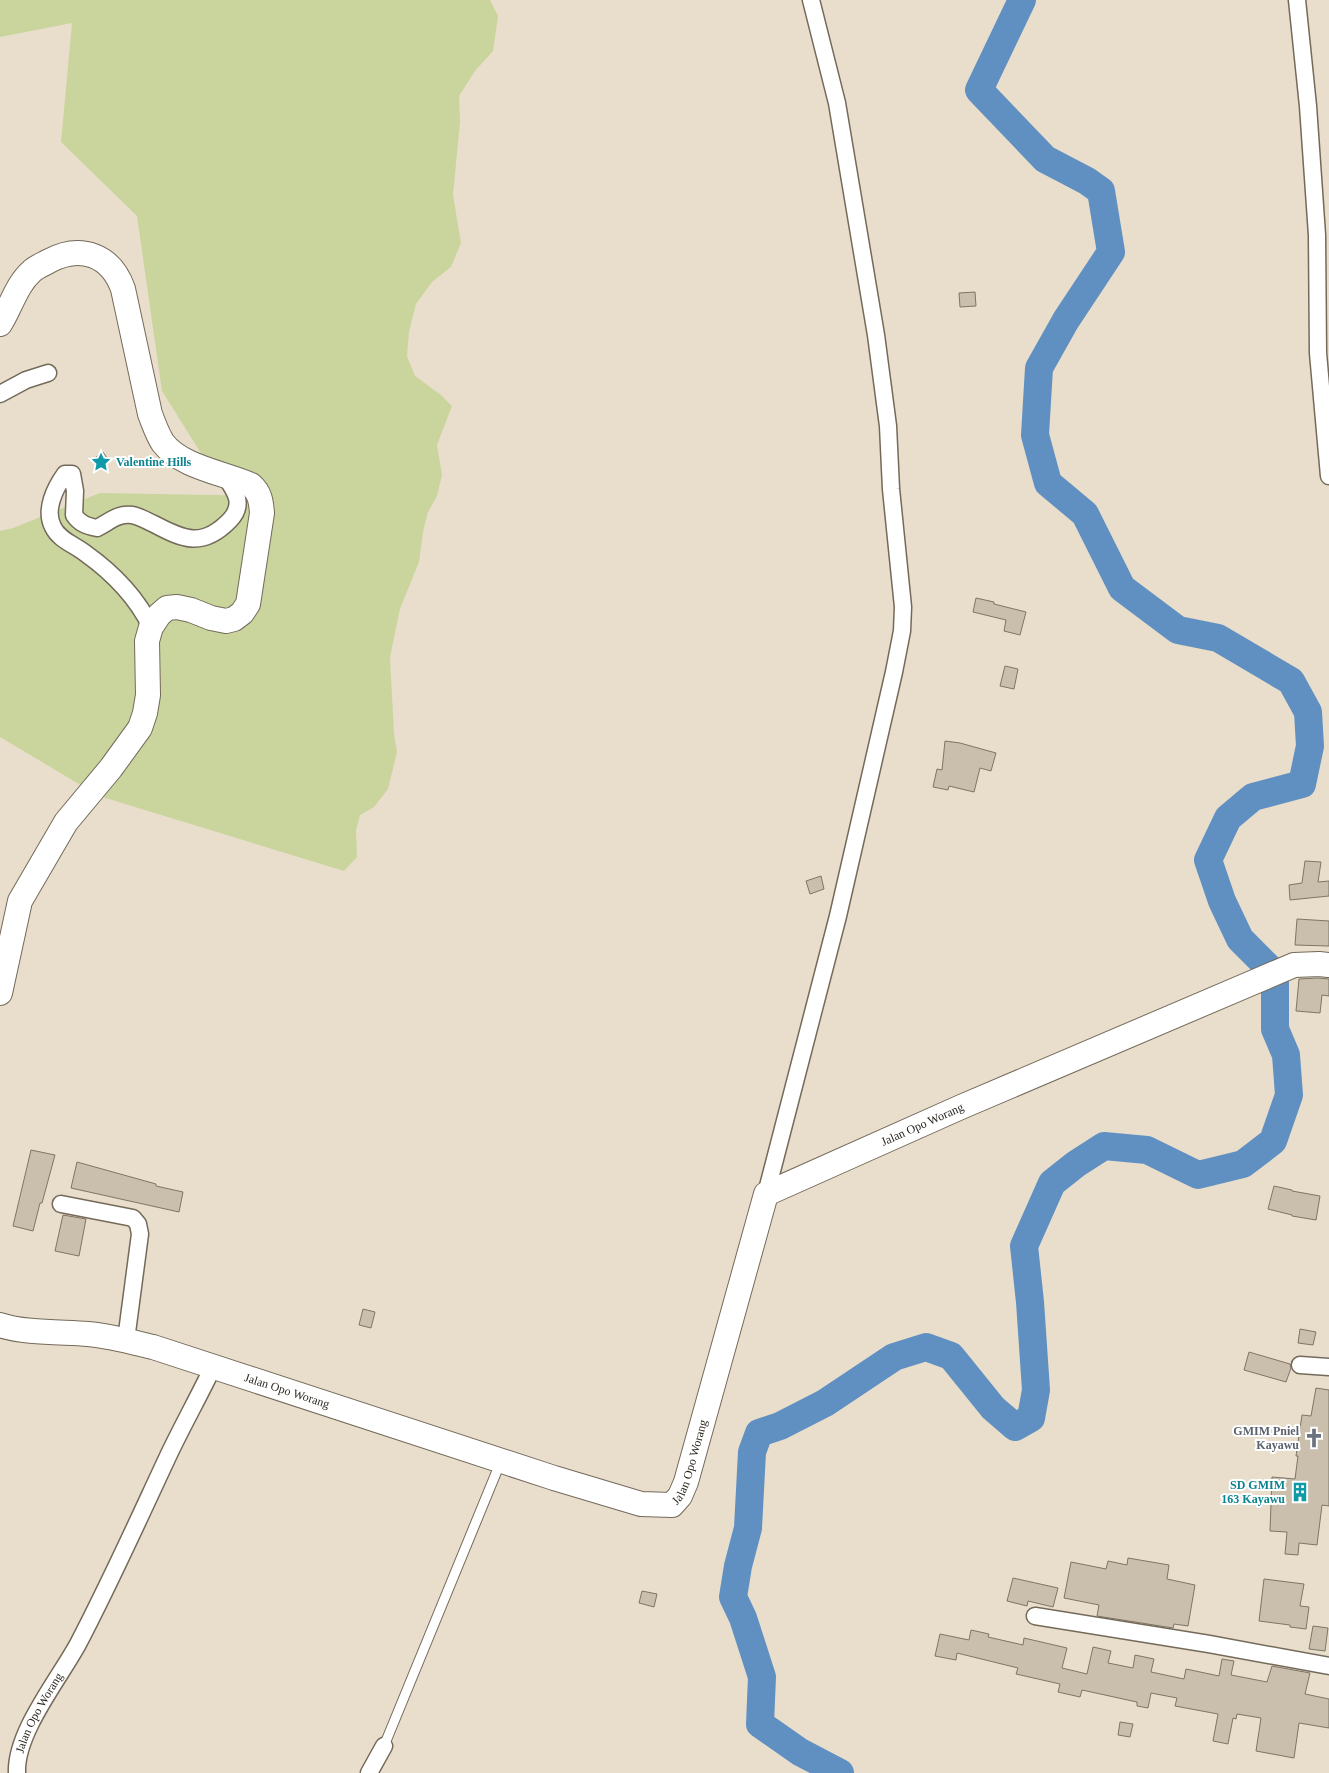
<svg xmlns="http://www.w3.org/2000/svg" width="1329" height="1773" font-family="'Times New Roman',serif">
<rect width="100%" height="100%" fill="#e9decc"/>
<!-- green -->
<polygon fill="#cad59e" points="0,0 490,0 498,16 493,51 475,71 459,96 460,122 453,195 461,243 451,267 432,282 416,304 409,332 407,356 415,376 441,395 452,406 437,445 442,475 437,496 428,512 423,532 419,562 400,609 390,657 394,734 397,752 388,789 374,807 360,815 356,830 357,857 344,871 99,796 0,737 0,531 13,528 100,493 271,496 209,466 162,391 137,216 61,142 72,23 0,37"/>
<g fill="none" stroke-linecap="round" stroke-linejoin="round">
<!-- river -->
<polyline stroke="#6090c1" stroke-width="28" points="840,1773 800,1752 760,1724 762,1677 743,1618 733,1597 738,1566 748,1528 752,1452 759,1433 780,1426 825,1403 894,1357 926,1347 951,1356 993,1408 1015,1427 1031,1418 1036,1390 1030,1302 1024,1246 1052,1183 1076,1164 1104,1146 1147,1150 1198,1175 1243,1164 1273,1141 1289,1095 1286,1055 1275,1029 1275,974 1240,939 1222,901 1208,860 1228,818 1253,797 1302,784 1310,746 1308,712 1291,681 1218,638 1178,630 1122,588 1085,514 1048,483 1035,435 1039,368 1066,320 1111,252 1101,191 1087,181 1045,159 979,90 1022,0"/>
</g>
<!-- building -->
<g fill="#cabfad" stroke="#7f7565">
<polygon points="975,292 976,306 960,307 959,293"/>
<polygon points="103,452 109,461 98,469 92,460"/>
<polygon points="976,598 994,602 994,604 1026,612 1020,635 1004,631 1006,620 973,612"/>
<polygon points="1005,666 1018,669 1014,689 1000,686"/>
<polygon points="945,741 960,743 996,753 991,771 980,768 974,792 949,786 948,790 933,787 937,769 942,770"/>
<polygon points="1305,861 1321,862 1318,882 1329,881 1329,896 1290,900 1289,885 1302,883"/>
<polygon points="821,876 824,889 810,894 806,881"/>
<polygon points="1297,919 1329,921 1329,946 1295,945"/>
<polygon points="1318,978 1329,979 1329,996 1322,995 1320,1013 1296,1011 1299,979"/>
<polygon points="31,1150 55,1155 42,1203 40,1203 33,1231 13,1226"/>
<polygon points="77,1162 156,1184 156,1186 183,1192 179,1212 71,1188"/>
<polygon points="1274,1186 1292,1190 1292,1191 1320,1196 1316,1220 1292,1216 1292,1215 1268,1209"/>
<polygon points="63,1215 86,1219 79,1256 55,1251"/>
<polygon points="363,1309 375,1312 371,1328 359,1325"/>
<polygon points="1300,1329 1316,1332 1313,1345 1298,1343"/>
<polygon points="1249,1352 1290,1364 1291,1368 1286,1382 1244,1370"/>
<polygon points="1316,1388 1329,1390 1329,1506 1322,1505 1317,1545 1299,1543 1298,1555 1285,1554 1287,1532 1270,1531 1272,1477 1295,1479 1298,1456 1296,1456 1302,1415 1311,1416"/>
<polygon points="1128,1558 1169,1565 1167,1579 1195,1585 1188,1626 1174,1624 1173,1628 1097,1616 1099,1605 1064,1598 1071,1562 1106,1569 1108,1561 1127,1565"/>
<polygon points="1013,1578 1058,1588 1053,1607 1028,1601 1027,1606 1007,1601"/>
<polygon points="1264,1579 1304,1584 1300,1606 1309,1607 1306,1629 1290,1627 1290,1625 1259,1621"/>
<polygon points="642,1591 657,1594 654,1607 639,1603"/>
<polygon points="1313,1626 1328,1628 1325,1651 1309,1649"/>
<polygon points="971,1630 989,1634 988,1637 1023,1645 1024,1638 1067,1648 1062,1668 1087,1674 1093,1647 1111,1651 1108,1663 1133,1668 1135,1655 1154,1659 1151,1672 1184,1679 1186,1669 1219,1676 1222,1659 1234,1661 1231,1675 1267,1682 1272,1666 1310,1673 1305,1694 1329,1699 1329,1728 1299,1723 1294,1758 1256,1751 1261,1718 1237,1714 1236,1719 1233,1718 1228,1744 1213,1741 1218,1714 1175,1706 1177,1698 1151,1693 1148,1708 1137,1706 1137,1702 1082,1690 1080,1697 1058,1692 1060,1684 1016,1674 1018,1668 957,1653 956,1660 935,1656 940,1634 969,1640"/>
<polygon points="1120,1722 1133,1724 1130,1737 1118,1735"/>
</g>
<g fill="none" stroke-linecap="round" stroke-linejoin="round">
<defs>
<polyline id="lane" points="384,1746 501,1461"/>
<g id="street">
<polyline points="1297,0 1308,106 1317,235 1318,353 1329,476"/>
<polyline points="0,394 26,380 48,373"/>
<path d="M 151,627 C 136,596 113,573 85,553 C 75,545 59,540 53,527 C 44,510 55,488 65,474 L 72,474 L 75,491 L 74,515 C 80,524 87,526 97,528 C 109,522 118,513 132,515 C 139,516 147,521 154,524 C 184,540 203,548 230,520 C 245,504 235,491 225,476"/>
<polyline points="766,1194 838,916 894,672 902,631 903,607 891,489 888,426 876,335 837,103 811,0"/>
<polyline points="61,1204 133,1218 138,1224 140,1234 126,1340"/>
<polyline points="1300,1365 1329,1367"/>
<polyline points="1035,1616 1209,1644 1329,1666"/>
<path id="s1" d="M 17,1773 C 15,1733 59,1679 78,1644 C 111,1581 140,1516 170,1452 C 184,1423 199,1396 213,1367"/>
<polyline points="369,1773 384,1746"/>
</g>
<g id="secondary">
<path d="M 0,324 C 11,307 16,285 32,271 C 36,267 44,264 49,261 C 81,244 111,255 123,289 L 150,414 C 154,424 157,434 163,443 C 181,467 224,473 251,485 C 260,493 261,501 262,513 L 248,604 L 242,613 L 234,619 L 226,621 L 211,618 L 191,610 L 177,607 L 167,608 L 159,615 L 151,627 L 147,641 L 148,695 L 145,713 L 140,728 L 111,768 L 66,822 L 20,901 L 0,993"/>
<path id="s2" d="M 0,1325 C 23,1333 63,1332 88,1334 C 110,1336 132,1342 153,1347 L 554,1478 L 641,1504 L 672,1505 L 680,1496 L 686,1482 L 766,1194 L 961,1107 L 1294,965 L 1319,964 L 1329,965"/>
</g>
</defs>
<!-- lane casing -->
<use href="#lane" stroke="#746a5a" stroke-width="11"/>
<!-- street casing -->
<use href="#street" stroke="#746a5a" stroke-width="19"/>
<!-- secondary casing -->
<use href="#secondary" stroke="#746a5a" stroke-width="26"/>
<!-- lane -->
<use href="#lane" stroke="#fff" stroke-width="9"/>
<!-- street -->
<use href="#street" stroke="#fff" stroke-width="16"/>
<!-- secondary -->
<use href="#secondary" stroke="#fff" stroke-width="24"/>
</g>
<!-- icons -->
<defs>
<symbol id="sight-bare" viewBox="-9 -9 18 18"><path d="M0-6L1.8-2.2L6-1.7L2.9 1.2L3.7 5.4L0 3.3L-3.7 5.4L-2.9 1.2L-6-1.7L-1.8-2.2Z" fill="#0f9aa8" stroke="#fff" stroke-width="2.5" paint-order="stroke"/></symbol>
<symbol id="church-bare" viewBox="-9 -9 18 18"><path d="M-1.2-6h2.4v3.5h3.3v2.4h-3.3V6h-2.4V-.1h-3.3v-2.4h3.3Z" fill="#6b7280" stroke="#fff" stroke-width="2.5" paint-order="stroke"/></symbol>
<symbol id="building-bare" viewBox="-9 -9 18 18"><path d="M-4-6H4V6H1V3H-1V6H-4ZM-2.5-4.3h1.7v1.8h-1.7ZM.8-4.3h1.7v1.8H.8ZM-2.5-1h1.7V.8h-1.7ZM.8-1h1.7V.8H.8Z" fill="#0f9aa8" stroke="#fff" stroke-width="2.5" paint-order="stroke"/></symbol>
</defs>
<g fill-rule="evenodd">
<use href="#sight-bare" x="87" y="448" width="28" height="28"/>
<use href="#church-bare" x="1300" y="1424" width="28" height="28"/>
<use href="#building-bare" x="1286" y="1478" width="28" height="28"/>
</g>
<g text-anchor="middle" stroke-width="4" stroke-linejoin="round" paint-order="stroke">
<!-- culture labels -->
<g font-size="12" font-weight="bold" fill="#0d838f" stroke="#fff" text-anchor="start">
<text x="116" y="466">Valentine Hills</text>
<text x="1285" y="1489" text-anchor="end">SD GMIM<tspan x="1285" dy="14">163 Kayawu</tspan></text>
</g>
<!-- street labels -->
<g font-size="12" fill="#2b2620" stroke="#fff">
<text dy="4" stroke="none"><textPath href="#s2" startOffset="1196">Jalan Opo Worang</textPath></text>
<text dy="4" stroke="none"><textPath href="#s2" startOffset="296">Jalan Opo Worang</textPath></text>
<text dy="4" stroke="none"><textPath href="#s2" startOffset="746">Jalan Opo Worang</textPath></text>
<text dy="4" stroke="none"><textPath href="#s1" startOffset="65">Jalan Opo Worang</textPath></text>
</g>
<!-- worship labels -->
<g font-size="12" font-weight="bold" fill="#5b616d" stroke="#fff" text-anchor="end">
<text x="1299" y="1435">GMIM Pniel<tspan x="1299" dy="14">Kayawu</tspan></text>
</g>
</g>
</svg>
